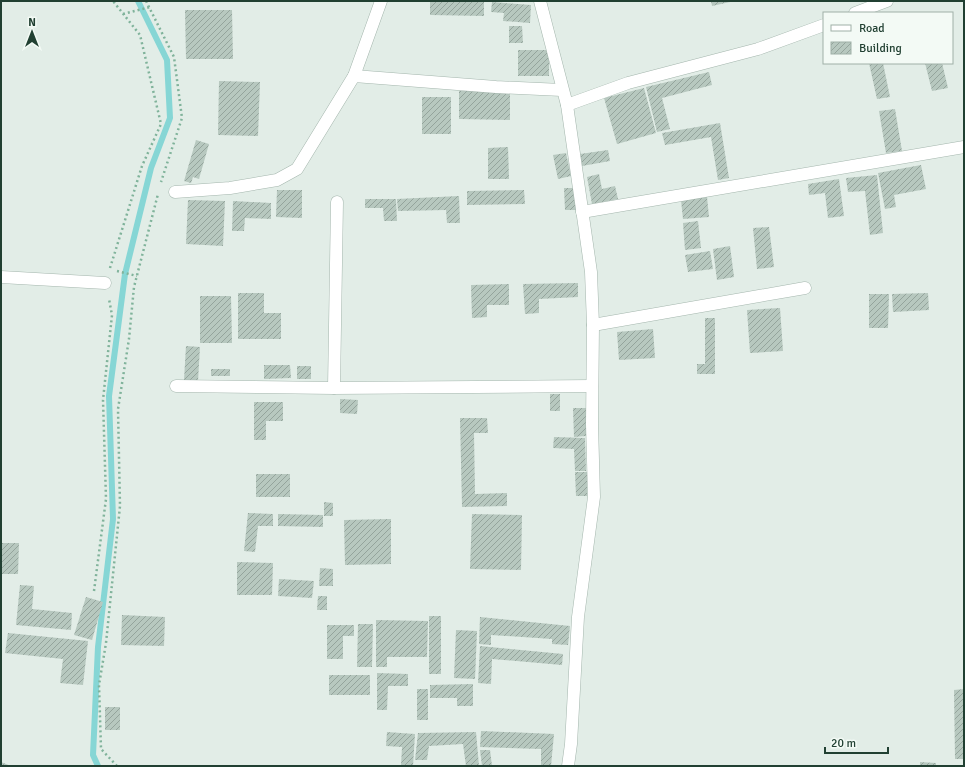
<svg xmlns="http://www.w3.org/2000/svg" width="965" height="767" font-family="Signika,sans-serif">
<defs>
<pattern id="building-hatch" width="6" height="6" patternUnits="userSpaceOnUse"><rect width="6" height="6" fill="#b7c8bf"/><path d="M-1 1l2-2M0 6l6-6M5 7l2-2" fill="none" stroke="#94a49c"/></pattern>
</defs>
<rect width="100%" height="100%" fill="#e2ede7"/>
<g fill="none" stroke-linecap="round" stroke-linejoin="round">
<!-- stream -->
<polyline stroke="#86d6d5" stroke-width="6" points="98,766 93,755 98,647 113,519 109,396 125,274 151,168 170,118 167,60 138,1"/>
</g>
<!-- building -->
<g fill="url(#building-hatch)">
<polygon points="430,1 484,2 484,16 430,15"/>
<polygon points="711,1 730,1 730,2 712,6"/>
<polygon points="492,2 531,5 530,23 503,21 504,13 491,12"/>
<polygon points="185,10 232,10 233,59 186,59"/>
<polygon points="509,26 522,26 523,43 509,43"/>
<rect x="518" y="50" width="31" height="26"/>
<polygon points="869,63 883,63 890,97 877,99"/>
<polygon points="925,63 942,63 948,88 932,91"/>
<polygon points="709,72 712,85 662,98 670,129 657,132 646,87"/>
<polygon points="219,81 260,82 258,136 218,135"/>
<polygon points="644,88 656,133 617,144 604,98"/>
<polygon points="459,91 510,91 510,120 459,119"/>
<rect x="422" y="97" width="29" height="37"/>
<polygon points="895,109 902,151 886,153 879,111"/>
<polygon points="720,123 729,178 718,180 711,137 665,145 662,133"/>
<polygon points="196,140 209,144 199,179 193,177 191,183 184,181"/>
<polygon points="508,147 509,179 488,179 488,148"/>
<polygon points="608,150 610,161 582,166 580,154"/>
<polygon points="566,153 571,176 558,179 553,155"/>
<polygon points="921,165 926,189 894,195 896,207 885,209 878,173"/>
<polygon points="599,174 602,189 615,186 618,199 592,204 587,177"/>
<polygon points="877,175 883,233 870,235 865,191 848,192 846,178"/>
<polygon points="839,179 844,216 828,218 825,193 809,195 808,184"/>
<polygon points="564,188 577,188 578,210 565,210"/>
<polygon points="277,190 302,190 302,218 276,217"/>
<polygon points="524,190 525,204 467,205 467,191"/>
<polygon points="459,196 460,223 447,223 446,210 398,211 397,199"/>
<polygon points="707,197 709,217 683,219 681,200"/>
<polygon points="365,199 396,199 397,221 384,221 383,208 365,208"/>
<polygon points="188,200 225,201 223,246 186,244"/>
<polygon points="233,201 271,203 271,219 245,218 244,231 232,231"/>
<polygon points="698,221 701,248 685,250 683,223"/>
<polygon points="769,227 774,267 757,269 753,228"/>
<polygon points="730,246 734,277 717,280 713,249"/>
<polygon points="710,251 713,269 688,272 685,255"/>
<polygon points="578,283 578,297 539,299 539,313 525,314 523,284"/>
<polygon points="509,284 509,305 487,305 487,317 472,318 471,285"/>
<polygon points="238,293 264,293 264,313 281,313 281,339 238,339"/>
<polygon points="928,293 929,310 893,312 892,294"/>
<polygon points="869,294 889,294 888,328 869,328"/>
<polygon points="200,296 231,296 232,343 200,343"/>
<polygon points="780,308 783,351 750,353 747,310"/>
<polygon points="705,318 715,318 715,374 697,374 697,364 705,364"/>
<polygon points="653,329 655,358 619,360 617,332"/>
<polygon points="186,346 200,347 198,381 184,380"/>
<polygon points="264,365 290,365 291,378 264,379"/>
<rect x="297" y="366" width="14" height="13"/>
<rect x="211" y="369" width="19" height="7"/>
<rect x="550" y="394" width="10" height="17"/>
<polygon points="340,399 358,400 357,414 340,413"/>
<polygon points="254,402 283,402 283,421 266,421 266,440 254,440"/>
<polygon points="573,408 586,408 586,436 574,437"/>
<polygon points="460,418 487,418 488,433 474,433 475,494 507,493 507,506 462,507"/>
<polygon points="554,437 585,438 586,471 575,471 574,449 553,448"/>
<polygon points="575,472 587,472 587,496 576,496"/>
<rect x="256" y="474" width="34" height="23"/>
<polygon points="324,502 333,503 333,516 324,516"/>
<polygon points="248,513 273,514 273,526 258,526 255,552 244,551"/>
<polygon points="278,514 323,515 323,527 278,526"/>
<polygon points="472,514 522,515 521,570 470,569"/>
<polygon points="391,519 391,564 345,565 344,520"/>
<polygon points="1,543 19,543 18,574 1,574"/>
<polygon points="237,562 273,563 272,595 237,595"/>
<polygon points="320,568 333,569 333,586 319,586"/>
<polygon points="279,579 314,581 312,598 278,596"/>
<polygon points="20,585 34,586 32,609 72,613 71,630 16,625"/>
<polygon points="318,596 327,596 327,610 317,610"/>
<polygon points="86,597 103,602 92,640 74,635"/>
<polygon points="122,615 165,617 164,646 121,645"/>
<rect x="429" y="616" width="12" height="58"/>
<polygon points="480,617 570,626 568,645 552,644 552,639 491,635 491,645 479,644"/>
<polygon points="376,620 428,621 427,657 387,657 387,667 376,667"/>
<polygon points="358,624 373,624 372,667 357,667"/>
<polygon points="327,625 354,625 354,636 343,636 343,659 327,659"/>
<polygon points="456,630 477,631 475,679 454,678"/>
<polygon points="8,633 88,641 83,685 60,683 63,659 5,653"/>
<polygon points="480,646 563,654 562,665 492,659 491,684 478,683"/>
<polygon points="377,673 408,674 408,686 388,686 387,710 377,710"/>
<rect x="329" y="675" width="41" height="20"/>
<polygon points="473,684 473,706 457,706 457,698 430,698 430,685"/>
<rect x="417" y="689" width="11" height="31"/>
<polygon points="964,689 964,759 955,759 954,690"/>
<rect x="105" y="707" width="15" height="23"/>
<polygon points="481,731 554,734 551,766 541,766 541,749 480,747"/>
<polygon points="387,732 415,734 413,766 401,766 402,747 386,746"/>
<polygon points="476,732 479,766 466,766 463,744 429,746 427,760 415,760 418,733"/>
<polygon points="480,750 490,750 492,766 482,766"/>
<polygon points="1,762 11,766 1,766"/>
<polygon points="920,762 936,763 936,766 920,766"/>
</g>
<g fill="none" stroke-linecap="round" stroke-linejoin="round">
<defs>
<g id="minor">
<polyline points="540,1 567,105 591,272 593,325 592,424 594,497 578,617 571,744 568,766"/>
<polyline points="855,13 887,1"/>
<polyline points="354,76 496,87 562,90"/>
<polyline points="567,105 628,83 758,49 824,25"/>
<polyline points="175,192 230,188 277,180 297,169 354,76 381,1"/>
<polyline points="582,212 964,147"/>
<polyline points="1,277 105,283"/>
<polyline points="593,325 805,288"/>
<polyline points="176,386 334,388 592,386"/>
<polyline points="334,388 337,202"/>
</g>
</defs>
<!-- minor casing -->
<use href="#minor" stroke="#a4b6ad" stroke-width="13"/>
<!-- path -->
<g stroke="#80b39b" stroke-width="2.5" stroke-dasharray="2 3" stroke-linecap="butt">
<polyline points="146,1 174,57 182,118 161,182"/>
<polyline points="123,14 150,7"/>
<polyline points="110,268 142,166 161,124 140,35 113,1"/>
<polyline points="117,271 137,276"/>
<polyline points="94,591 106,499 103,400 112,315 109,299"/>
<polyline points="117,766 101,749 99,685 106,643 120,506 118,409 129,339 134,287 158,194"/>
</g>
<!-- minor -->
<use href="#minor" stroke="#fff" stroke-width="12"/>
</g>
<!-- border -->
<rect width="965" height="767" fill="none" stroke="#214032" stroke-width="4"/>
<!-- legend -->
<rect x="823" y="12" width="130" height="52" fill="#f3faf5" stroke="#9fb0a7"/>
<rect x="831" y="25" width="20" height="6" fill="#ffffff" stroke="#9fb0a7"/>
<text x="859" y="32" font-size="12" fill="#214032">Road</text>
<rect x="831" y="42" width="20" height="12" fill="url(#building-hatch)" stroke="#9fb0a7"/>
<text x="859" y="52" font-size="12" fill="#214032">Building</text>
<!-- north arrow -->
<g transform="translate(32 32)" stroke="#f3faf5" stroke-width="3" paint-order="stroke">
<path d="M0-3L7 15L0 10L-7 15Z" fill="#214032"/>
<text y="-6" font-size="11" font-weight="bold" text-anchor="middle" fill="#214032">N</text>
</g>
<!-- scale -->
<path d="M825 747v6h63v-6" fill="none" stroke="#214032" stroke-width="2"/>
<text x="831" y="747" font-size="12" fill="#214032" stroke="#f3faf5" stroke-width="3" paint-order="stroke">20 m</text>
</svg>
